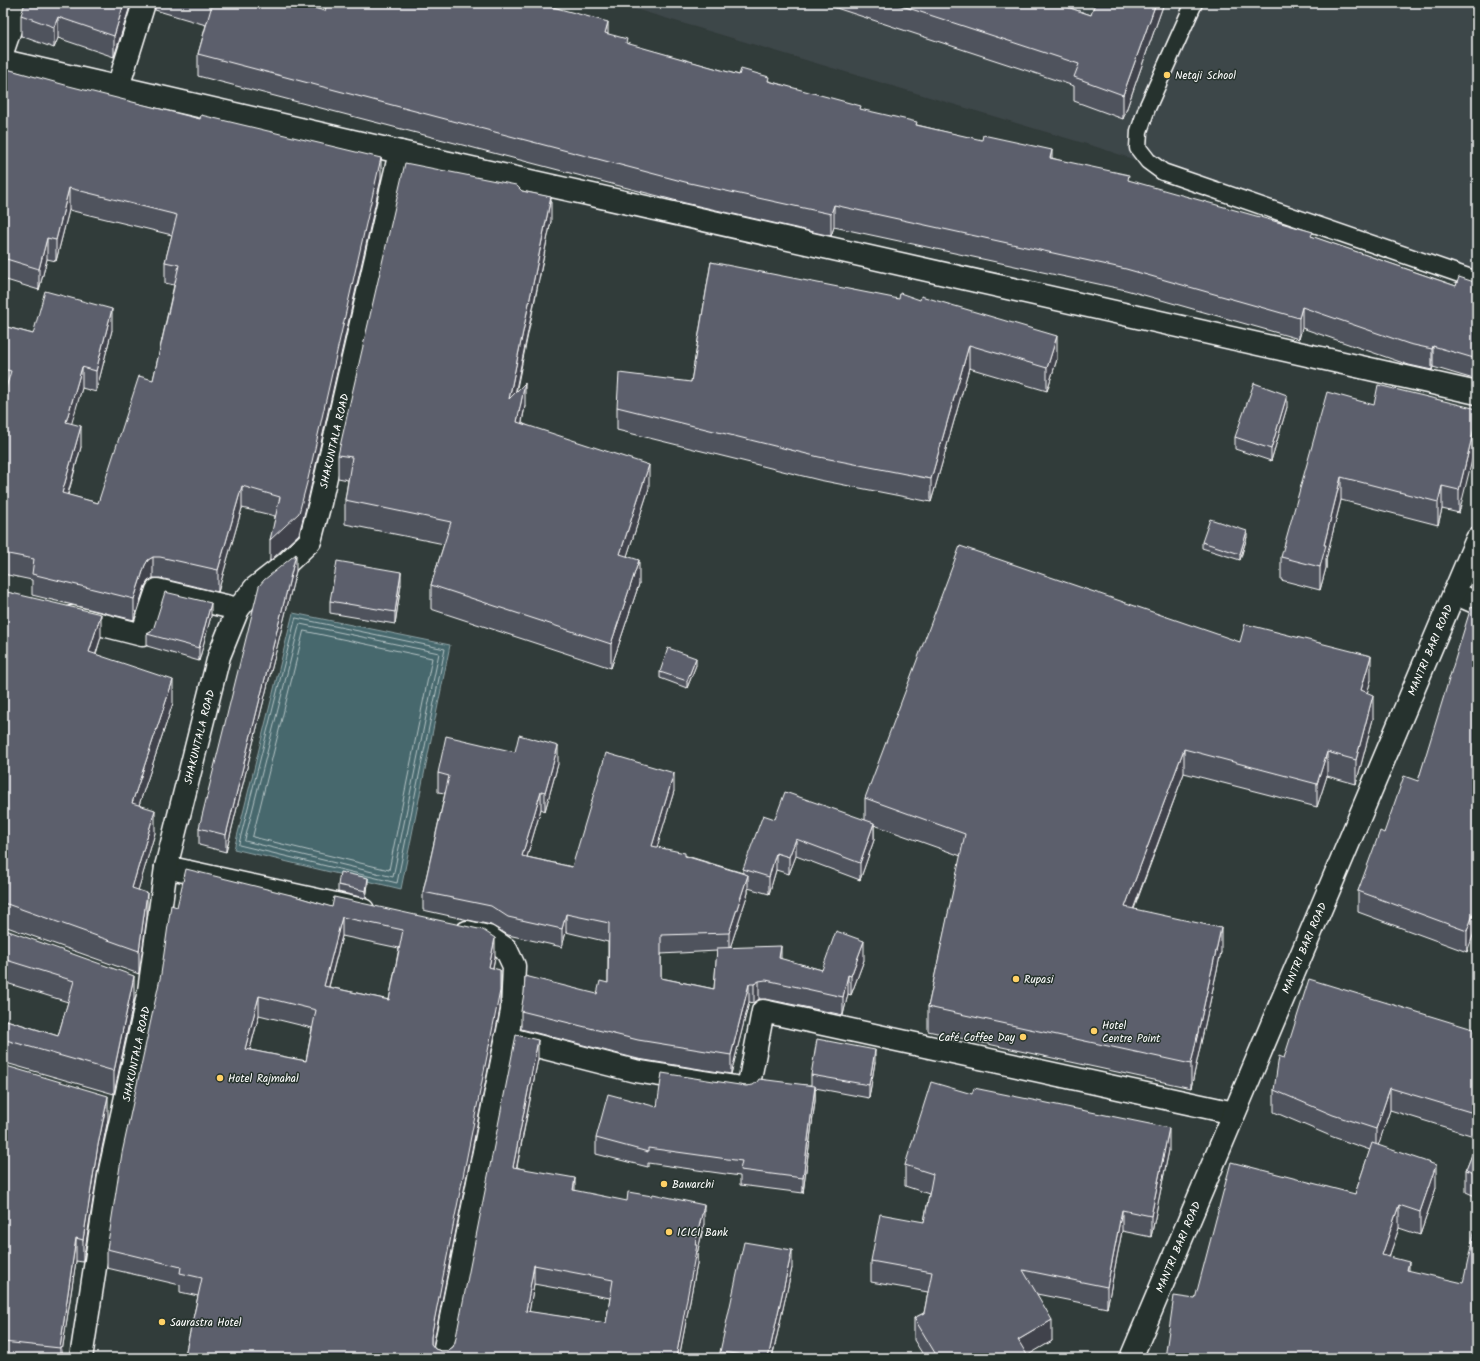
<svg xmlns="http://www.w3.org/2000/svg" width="1480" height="1361" font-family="Kalam,sans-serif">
<rect width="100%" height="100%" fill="#313c3a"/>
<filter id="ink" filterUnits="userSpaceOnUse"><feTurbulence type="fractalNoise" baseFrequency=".025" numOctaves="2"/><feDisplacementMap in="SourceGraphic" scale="8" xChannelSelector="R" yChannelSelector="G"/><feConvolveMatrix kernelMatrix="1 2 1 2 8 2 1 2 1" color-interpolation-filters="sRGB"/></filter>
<g filter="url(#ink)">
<!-- built -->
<polygon fill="#3e4649" points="615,3 1477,3 1477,275 1100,148"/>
<!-- water -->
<polygon fill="#46686d" stroke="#90a4a7" points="293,613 450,645 401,889 234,849"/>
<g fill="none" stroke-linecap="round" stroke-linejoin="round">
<!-- shore -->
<g stroke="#b5c3c5" stroke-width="1">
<polygon points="296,618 445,649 397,883 239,845"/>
<polygon points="300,624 439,653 393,877 245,841"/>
<polygon points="304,631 432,658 389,870 253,837"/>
</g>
<defs>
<polyline id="lane" points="1194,3 1147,108 1139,131 1138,148 1148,161 1163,172 1477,280"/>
<g id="street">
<polyline points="3,50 19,3"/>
<polyline points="118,87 144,3"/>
<polyline points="1454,593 1477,603"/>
<polyline points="72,617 142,635 157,590 238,609"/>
<polyline points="166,867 363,910"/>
<polyline points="506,1038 635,1071 748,1089 763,1011 1234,1113"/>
<polyline points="81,1358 110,1170 149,991 166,867 219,656 238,609 255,588 287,563 310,541 320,503 400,152"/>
<polyline points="443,1358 512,1011 514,966 506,949 488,937 467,932"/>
<polyline points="1131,1358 1477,539"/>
</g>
<polyline id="secondary" points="3,61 400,152 1477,393"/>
</defs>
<!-- lane casing -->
<use href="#lane" stroke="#fff" stroke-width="19"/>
<!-- street casing -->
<use href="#street" stroke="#fff" stroke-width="25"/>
<!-- secondary casing -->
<use href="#secondary" stroke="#fff" stroke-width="25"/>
<!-- lane -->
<use href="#lane" stroke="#26332d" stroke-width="16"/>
<!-- street -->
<use href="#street" stroke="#26332d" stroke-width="22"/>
<!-- secondary -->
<use href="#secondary" stroke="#26332d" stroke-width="22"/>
</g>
<!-- wall -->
<g fill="#4f525d" stroke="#fff" fill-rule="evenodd">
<polygon points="131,3 114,57 58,38 54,48 21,36 21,15"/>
<polygon points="155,3 296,3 325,11 608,34 627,44 739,75 769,81 861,110 917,125 1052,158 1129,181 1313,237 1456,286 1474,282 1477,271 1477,380 1433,367 1432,370 1409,365 1302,328 1299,339 1126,290 834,227 831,236 685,203 198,76 198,54 206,25 155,10"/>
<polygon points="821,3 1055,3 1091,15 1164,3 1123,119 1074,101 1074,86"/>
<polygon points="3,68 381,179 308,500 299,534 270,561 275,516 242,508 218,592 160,578 153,578 148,581 145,586 134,620 32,595 32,580 3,574 3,398 5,391 3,390 3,326 33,334 112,330 96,392 82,388 71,423 81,447 68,495 98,503 153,380 174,285 165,283 165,262 172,235 69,210 56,261 47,259 39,290 3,279"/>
<polygon points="551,221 516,393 525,406 522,423 649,488 627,556 639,584 611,668 431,609 431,585 444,544 345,524 345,500 348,480 338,478 338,455"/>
<polygon points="711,262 1057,359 1047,391 969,368 931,502 819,480 617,430 617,407 691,382"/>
<polygon points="1374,405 1477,409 1459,513 1442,509 1438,525 1341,500 1326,559 1326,568 1320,590 1281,580 1281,557"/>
<polygon points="1287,407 1271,461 1235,449 1235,437"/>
<polygon points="1247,537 1240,560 1202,548 1202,542"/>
<polygon points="296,571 226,852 199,845 199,828"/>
<polygon points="401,584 395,624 330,613 330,601"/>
<polygon points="3,591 101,637 96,654 173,703 139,805 155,833 138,890 147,916 139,974 7,927 3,927"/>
<polygon points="1477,609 1467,952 1358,912 1358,891 1384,833 1418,781"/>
<polygon points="211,616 199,661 147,646 147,634 151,632 154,627"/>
<path d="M 1240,642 L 1371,680 L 1367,693 L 1373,719 L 1356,784 L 1327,776 L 1317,807 L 1184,773 L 1134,909 L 1221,952 L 1191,1088 L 928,1031 L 928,1007 L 961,856 L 874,825 L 874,840 L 860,880 L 796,856 L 789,874 L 776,870 L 769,894 L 748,888 L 748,893 L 730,948 L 781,959 L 822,970 L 864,960 L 851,995 L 848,994 L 843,1015 L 766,999 L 759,999 L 754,1003 L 749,1002 L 731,1074 L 638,1059 L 521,1029 L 521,1011 L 597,994 L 608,983 L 608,942 L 566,932 L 562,947 L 508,935 L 491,925 L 423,910 L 423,892 L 445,793 L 438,792 L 438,773 L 558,764 L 545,811 L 541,809 L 527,857 L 572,867 L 674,791 L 657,847 L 743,873 L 743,869 L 775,819 L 865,820 L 865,798 ZM 717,951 L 714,989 L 661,978 L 661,954 Z"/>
<polygon points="696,665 687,688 660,678 660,672"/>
<polygon points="368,884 366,898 338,892 338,885"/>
<path d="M 291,895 L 495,957 L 493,968 L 500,989 L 500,1009 L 433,1346 L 435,1349 L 441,1351 L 447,1351 L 453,1347 L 455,1342 L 538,1059 L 517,1167 L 575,1191 L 704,1224 L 697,1254 L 697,1264 L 679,1358 L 185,1358 L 185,1355 L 198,1296 L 180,1292 L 180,1285 L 107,1268 L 107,1249 L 177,907 ZM 342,936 L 399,948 L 389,1000 L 329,987 ZM 259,1015 L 312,1028 L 306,1061 L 250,1050 ZM 534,1284 L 610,1298 L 606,1323 L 529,1312 Z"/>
<polygon points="3,929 134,999 114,1094 6,1063 3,1063 3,1019 58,1036 68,1002 3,982"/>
<polygon points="1473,1029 1477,1030 1477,1137 1390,1110 1378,1145 1436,1188 1420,1235 1399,1228 1389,1257 1409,1271 1477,1358 1195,1299 1355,1194 1370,1150 1333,1137 1274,1112 1274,1090 1284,1058"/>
<polygon points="875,1062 869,1098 815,1088 815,1101 803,1193 740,1185 740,1176 648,1163 648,1167 596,1154 596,1138 657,1107 746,1086 811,1085 811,1075"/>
<polygon points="3,1065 108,1119 98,1168 83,1262 76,1261 61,1358 3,1358"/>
<polygon points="972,1094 1169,1150 1151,1237 1122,1231 1107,1308 1037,1294 1052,1341 1027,1355 1029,1358 925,1358 914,1340 914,1318 924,1313 928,1292 871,1282 871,1261 924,1222 929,1194 905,1186 905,1165"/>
<polygon points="1477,1142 1477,1197 1466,1192 1466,1170"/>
<polygon points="792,1268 772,1358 720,1358 720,1352"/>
</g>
<!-- shaded-wall -->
<g fill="#40424c" stroke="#fff">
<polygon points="3,3 6,3 3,11"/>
<polygon points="124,3 131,3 114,57 114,36"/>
<polygon points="1156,3 1164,3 1123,119 1123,95"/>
<polygon points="58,17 58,38 54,48 54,27"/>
<polygon points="608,22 608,44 605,33"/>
<polygon points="1052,150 1052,171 1050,158"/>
<polygon points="381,158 381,179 308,500 299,534 270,561 270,540"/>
<polygon points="69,188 69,210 56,261 56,240"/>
<polygon points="551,197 551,221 509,423 509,399"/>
<polygon points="834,205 834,227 831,236 831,214"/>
<polygon points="47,238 47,259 39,290 39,269"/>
<polygon points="1302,307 1302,328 1299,339 1299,318"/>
<polygon points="112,309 112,330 96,392 96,371"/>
<polygon points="1057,336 1057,359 1047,391 1047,368"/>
<polygon points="969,345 969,368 931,502 931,479"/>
<polygon points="1433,346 1433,367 1432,370 1432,349"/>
<polygon points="82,367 82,388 66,443 66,422"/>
<polygon points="525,383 525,406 517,446 517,422"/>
<polygon points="1287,395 1287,407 1271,461 1271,449"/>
<polygon points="1477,417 1477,440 1459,513 1459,490"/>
<polygon points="81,426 81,447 62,514 62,493"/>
<polygon points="649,465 649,488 620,578 620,554"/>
<polygon points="1341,477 1341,500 1326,559 1326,568 1320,590 1320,567 1324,545"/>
<polygon points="242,486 242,508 218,592 218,570"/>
<polygon points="1442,486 1442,509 1438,525 1438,502"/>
<polygon points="1247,531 1247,537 1240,560 1240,554"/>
<polygon points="296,554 296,571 226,852 226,835"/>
<polygon points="153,557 153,578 148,581 145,586 134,620 134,599 145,565 148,560"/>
<polygon points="639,560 639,584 611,668 611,644"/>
<polygon points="401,572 401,584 395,624 395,612"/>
<polygon points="211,603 211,616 199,661 199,648"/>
<polygon points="101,614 101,637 89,675 89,652"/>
<polygon points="1371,656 1371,680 1361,714 1361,690"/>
<polygon points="696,658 696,665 687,688 687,681"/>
<polygon points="173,680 173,703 132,826 132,803"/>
<polygon points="1373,695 1373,719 1356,784 1356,760"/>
<polygon points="558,746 558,764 545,811 545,792"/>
<polygon points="1184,749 1184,773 1125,931 1125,907"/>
<polygon points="1327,752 1327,776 1317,807 1317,784"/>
<polygon points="674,773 674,791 652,864 652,846"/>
<polygon points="541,791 541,809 522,874 522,856"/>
<polygon points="155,810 155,833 132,911 132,888"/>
<polygon points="874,823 874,840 860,880 860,863"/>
<polygon points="796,839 796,856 789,874 789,857"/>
<polygon points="776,853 776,870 769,894 769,877"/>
<polygon points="748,875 748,893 729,951 729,933"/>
<polygon points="368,878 368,884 366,898 366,891"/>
<polygon points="147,893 147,916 139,974 139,951"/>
<polygon points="1477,904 1477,925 1467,952 1467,931"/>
<polygon points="566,914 566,932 562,947 562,929"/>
<polygon points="342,917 342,936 324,1005 324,986"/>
<polygon points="1221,928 1221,952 1191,1088 1191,1064"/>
<polygon points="495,938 495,957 489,986 489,967"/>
<polygon points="864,941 864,960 851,995 851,976"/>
<polygon points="781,946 781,965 779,958"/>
<polygon points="500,970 500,1009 431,1356 431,1337"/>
<polygon points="848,975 848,994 843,1015 843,997"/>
<polygon points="134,976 134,999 114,1094 114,1071"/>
<polygon points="759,981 759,999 754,1003 754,984"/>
<polygon points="749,984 749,1002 731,1074 731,1055"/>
<polygon points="259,996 259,1015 245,1068 245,1049"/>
<polygon points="538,1040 538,1059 513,1185 513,1167"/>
<polygon points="875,1050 875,1062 869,1098 869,1085"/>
<polygon points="815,1086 815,1101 803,1193 803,1178"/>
<polygon points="1390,1088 1390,1110 1376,1152 1376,1129"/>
<polygon points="108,1096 108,1119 98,1168 83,1262 83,1240 98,1145"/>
<polygon points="1169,1128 1169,1150 1151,1237 1151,1216"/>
<polygon points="1436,1165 1436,1188 1420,1235 1420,1212"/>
<polygon points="575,1178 575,1197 573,1190"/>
<polygon points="704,1205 704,1224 697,1254 697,1264 679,1358 676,1358 695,1245"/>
<polygon points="1399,1205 1399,1228 1382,1277 1382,1255"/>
<polygon points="1122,1210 1122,1231 1107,1308 1107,1287"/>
<polygon points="76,1238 76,1261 61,1358 60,1358 60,1348"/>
<polygon points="792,1250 792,1268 772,1358 768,1358"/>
<polygon points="1409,1262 1409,1285 1407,1270"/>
<polygon points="534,1265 534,1284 526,1330 526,1311"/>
<polygon points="1052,1320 1052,1341 1023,1358 1018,1340"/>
</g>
<!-- building -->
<g fill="#5c5f6c" stroke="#fff" fill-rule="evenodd">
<polygon points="25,3 124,3 114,36 58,17 54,27 21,15"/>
<polygon points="204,3 296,3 325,11 327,3 538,3 608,22 605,33 627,39 626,43 739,75 741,69 769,77 768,81 861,106 860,109 917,122 916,125 982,140 983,135 1052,150 1050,158 1129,175 1128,180 1313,232 1311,236 1456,286 1459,277 1474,282 1477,271 1477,359 1433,346 1432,349 1409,344 1302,307 1299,318 1126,269 834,205 831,214 685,182 198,54 212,5"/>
<polygon points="893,3 1055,3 1091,15 1095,3 1156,3 1123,95 1074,77 1079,64"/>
<polygon points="3,68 69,86 200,119 201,115 381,158 308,479 299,513 270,540 280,497 242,486 218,570 160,557 153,557 148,560 145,565 134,599 32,574 34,559 3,553 3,398 11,371 3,369 3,326 33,334 45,291 112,309 96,371 82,367 66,422 81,426 62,493 98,503 139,376 153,380 179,265 165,262 177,215 69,188 56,240 47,238 39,269 3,258"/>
<polygon points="405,163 516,185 522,191 551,197 509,399 525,383 517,422 649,465 620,554 639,560 611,644 431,585 451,522 345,500 352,457 338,455"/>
<polygon points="711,262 899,299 900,293 920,300 921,296 1057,336 1047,368 969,345 931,479 819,457 617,407 619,373 691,382"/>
<polygon points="1254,383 1287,395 1271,449 1235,437"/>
<polygon points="1378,385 1477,409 1477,417 1459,490 1442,486 1438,502 1341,477 1324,545 1326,545 1320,567 1281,557 1327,392 1374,405"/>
<polygon points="1210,519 1247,531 1240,554 1202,542"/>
<polygon points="960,546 1240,642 1245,624 1371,656 1361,690 1373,695 1356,760 1327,752 1317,784 1184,749 1125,907 1221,928 1191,1064 928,1007 965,834 865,798"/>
<polygon points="296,554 226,835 199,828 259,586 264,580"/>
<polygon points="337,561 401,572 395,612 330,601"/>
<polygon points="3,591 101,614 89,652 173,680 132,803 155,810 132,888 147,893 139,951 7,904 3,904"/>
<polygon points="165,592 211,603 199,648 147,634 151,632 154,627"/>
<polygon points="1471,607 1477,609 1477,904 1467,931 1358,891 1380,831 1384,833 1404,776 1418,781"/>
<polygon points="668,648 696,658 687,681 660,672"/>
<polygon points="519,735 558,746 545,792 541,791 522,856 572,867 606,753 674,773 652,846 685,853 685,856 748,875 729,933 661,935 661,978 714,989 717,948 781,946 779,958 822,970 836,931 864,941 851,976 848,975 843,997 766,980 759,981 754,984 749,984 731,1055 638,1040 521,1011 524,993 525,976 597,994 600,981 608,983 609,923 566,914 562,929 508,917 491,906 423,892 449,776 438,773 446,736 515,752"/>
<polygon points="785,792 874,823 860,863 796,839 789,857 776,853 769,877 743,869 763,815 775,819"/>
<path d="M 186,869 L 291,895 L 332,907 L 334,897 L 483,930 L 495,938 L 489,967 L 500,970 L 500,991 L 431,1337 L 431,1344 L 435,1349 L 441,1351 L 447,1351 L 453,1347 L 455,1342 L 516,1035 L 538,1040 L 513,1167 L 575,1178 L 573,1190 L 627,1201 L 628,1192 L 652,1196 L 653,1194 L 704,1205 L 695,1245 L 697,1245 L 676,1358 L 199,1358 L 185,1355 L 202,1278 L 180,1273 L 181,1267 L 107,1249 L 122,1153 L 161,974 L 171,905 L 177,907 ZM 342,917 L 403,930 L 389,1000 L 324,986 ZM 259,996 L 316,1010 L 306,1061 L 245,1049 ZM 534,1265 L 613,1280 L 606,1323 L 526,1311 Z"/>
<polygon points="340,872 368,878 366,891 338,885"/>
<polygon points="3,929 134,976 114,1071 6,1040 3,1040 3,1019 58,1036 74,981 3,959"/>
<polygon points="1309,979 1473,1029 1477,1030 1477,1114 1390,1088 1376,1129 1333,1115 1274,1090 1279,1056 1284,1058"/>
<polygon points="817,1039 875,1050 869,1085 811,1075"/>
<polygon points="3,1065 108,1096 98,1145 83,1240 76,1238 60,1348 3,1342"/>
<polygon points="662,1073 746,1086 753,1085 757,1082 759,1079 815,1086 803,1178 740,1170 742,1161 648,1148 648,1152 596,1138 608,1094 657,1107"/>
<polygon points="931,1082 972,1094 974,1088 1169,1128 1151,1216 1122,1210 1107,1287 1023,1270 1052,1320 1018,1340 1029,1358 938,1358 914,1318 924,1313 932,1272 871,1261 880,1214 924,1222 933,1174 905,1165"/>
<polygon points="1477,1142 1477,1174 1466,1170"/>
<polygon points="1372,1143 1436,1165 1420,1212 1399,1205 1382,1255 1409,1262 1407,1270 1463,1283 1475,1228 1477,1229 1477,1358 1165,1358 1174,1296 1195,1299 1231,1162 1355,1194"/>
<polygon points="744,1242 792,1250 768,1358 720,1352"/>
</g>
</g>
<!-- markers -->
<g fill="#ffd166" stroke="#26332d" stroke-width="1.5">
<circle cx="1167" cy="75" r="4"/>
<circle cx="1016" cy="979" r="4"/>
<circle cx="1094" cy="1031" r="4"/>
<circle cx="1023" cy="1037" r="4"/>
<circle cx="220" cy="1078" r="4"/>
<circle cx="664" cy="1184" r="4"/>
<circle cx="669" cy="1232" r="4"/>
<circle cx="162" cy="1322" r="4"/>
</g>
<g text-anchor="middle" stroke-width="3" stroke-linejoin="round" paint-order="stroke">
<!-- poi labels -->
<g font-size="11" fill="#fff" stroke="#26332d" text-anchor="start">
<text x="1175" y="79">Netaji School</text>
<text x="1024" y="983">Rupasi</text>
<text x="1102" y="1029">Hotel<tspan x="1102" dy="13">Centre Point</tspan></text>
<text x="1015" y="1041" text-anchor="end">Café Coffee Day</text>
<text x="228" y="1082">Hotel Rajmahal</text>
<text x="672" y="1188">Bawarchi</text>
<text x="677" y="1236">ICICI Bank</text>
<text x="170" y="1326">Saurastra Hotel</text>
</g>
<!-- street labels -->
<g font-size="11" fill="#fff" stroke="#26332d">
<text transform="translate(334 441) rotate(-77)" y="4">SHAKUNTALA ROAD</text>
<text transform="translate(1430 650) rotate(-67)" y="4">MANTRI BARI ROAD</text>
<text transform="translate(199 737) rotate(-76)" y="4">SHAKUNTALA ROAD</text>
<text transform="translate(1304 948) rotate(-67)" y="4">MANTRI BARI ROAD</text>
<text transform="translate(136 1054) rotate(-78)" y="4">SHAKUNTALA ROAD</text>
<text transform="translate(1178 1247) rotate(-67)" y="4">MANTRI BARI ROAD</text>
</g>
</g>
<!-- margin -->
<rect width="1480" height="1361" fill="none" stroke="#26332d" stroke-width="16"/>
<rect x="8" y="8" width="1464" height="1345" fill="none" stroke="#fff" stroke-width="1.5" filter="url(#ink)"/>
</svg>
